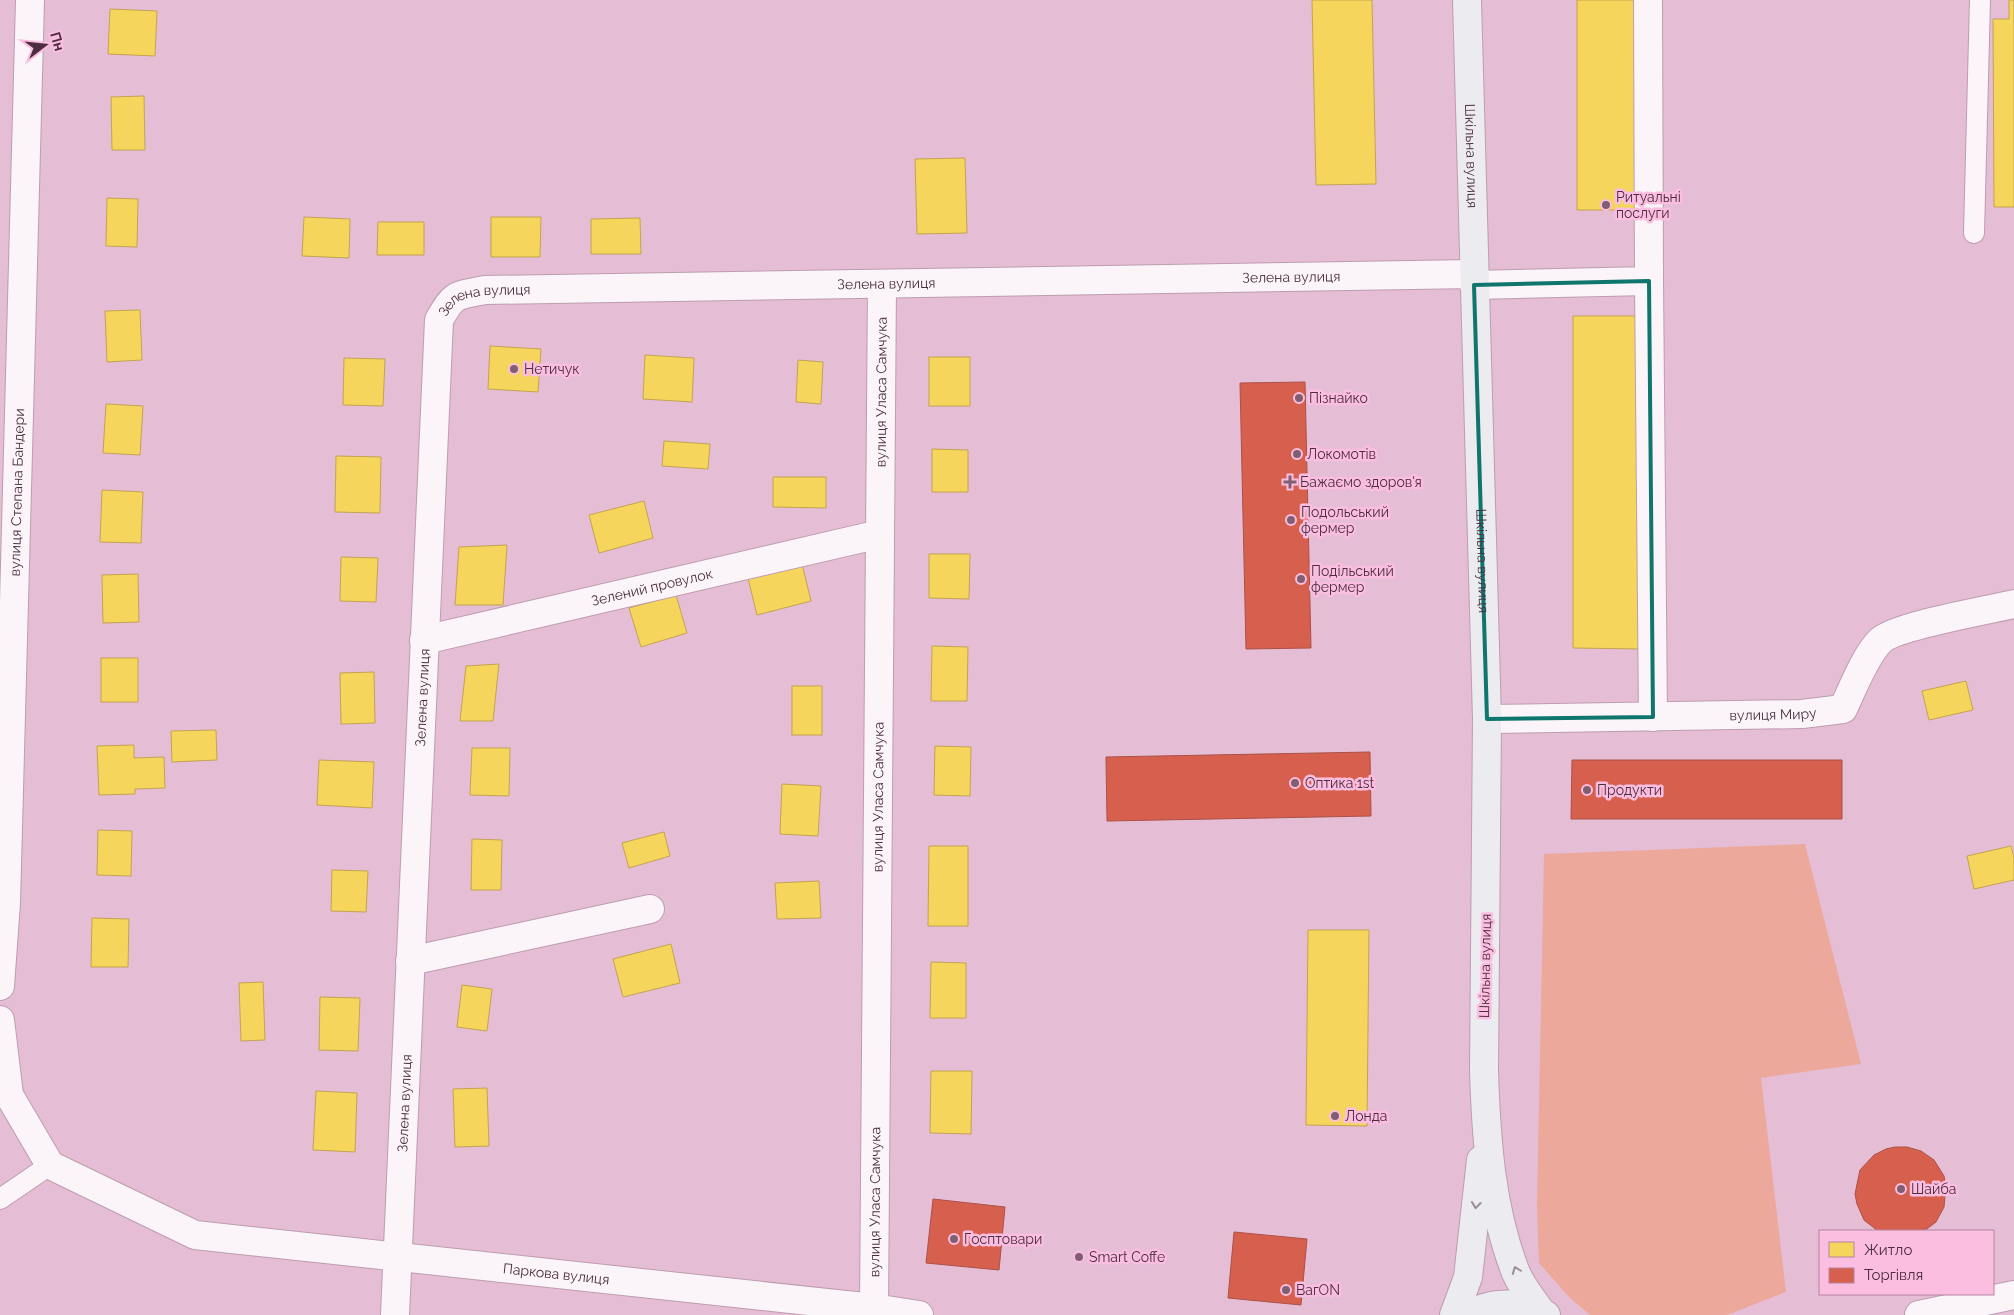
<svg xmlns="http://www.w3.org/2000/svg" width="2014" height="1315" font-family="Raleway,sans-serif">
<rect width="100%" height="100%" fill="#e5bdd4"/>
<!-- green -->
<polygon fill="#eda89c" points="1805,844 1861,1064 1761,1078 1786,1292 1727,1315 1590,1315 1569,1297 1539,1263 1537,1206 1544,854"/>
<!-- homes -->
<g fill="#f6d55c" stroke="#c3a353">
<polygon points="1312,0 1372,0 1376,184 1316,185"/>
<polygon points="1577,0 1637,0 1636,210 1577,210"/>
<polygon points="2009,0 2014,0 2014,207 1994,207 1993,19 2009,19"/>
<polygon points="110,9 157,11 155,56 108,54"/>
<polygon points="144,96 145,150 112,150 111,97"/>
<polygon points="965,158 967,233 917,234 915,159"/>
<polygon points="107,198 138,199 137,247 106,246"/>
<polygon points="304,217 350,219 349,258 302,256"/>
<polygon points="491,217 541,217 540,257 491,257"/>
<polygon points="640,218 641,254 591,254 591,219"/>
<polygon points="378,222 424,222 424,255 377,255"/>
<polygon points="140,310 142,360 107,362 105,311"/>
<polygon points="1573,316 1642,316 1642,649 1573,648"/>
<polygon points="490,346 541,349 538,392 488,389"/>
<polygon points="645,355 694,358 692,402 643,399"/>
<rect x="929" y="357" width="41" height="49"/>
<polygon points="344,358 385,359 383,406 343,405"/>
<polygon points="798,360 823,362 821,404 796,402"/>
<polygon points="106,404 143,406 140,455 103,453"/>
<polygon points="664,441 710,444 708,469 662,466"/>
<polygon points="932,449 968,450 968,492 932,492"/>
<polygon points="336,456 381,457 380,513 335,512"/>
<polygon points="773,477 826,477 826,508 773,507"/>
<polygon points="102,490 143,492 141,543 100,542"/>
<polygon points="644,501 653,538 599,553 589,515"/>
<polygon points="507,545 503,605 455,605 459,547"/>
<polygon points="929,554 970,554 969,599 929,598"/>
<polygon points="341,557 378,558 376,602 340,601"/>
<polygon points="802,564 811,601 757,615 748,578"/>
<polygon points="138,574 139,622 103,623 102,575"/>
<polygon points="676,595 687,633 641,647 629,608"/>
<polygon points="932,646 968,647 967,701 931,701"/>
<rect x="101" y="658" width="37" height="44"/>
<polygon points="499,664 493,721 460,721 466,666"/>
<polygon points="374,672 375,723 341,724 340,673"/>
<polygon points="1966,681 1973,710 1929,720 1922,691"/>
<rect x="792" y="686" width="30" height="49"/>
<polygon points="216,730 217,760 172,762 171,731"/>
<polygon points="134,745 134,758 164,757 165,788 135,789 135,794 99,795 97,746"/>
<polygon points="935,746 971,747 970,796 934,795"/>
<polygon points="472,748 510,748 509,796 470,795"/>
<polygon points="319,760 374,762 372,808 317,805"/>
<polygon points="782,784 821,786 818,836 780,834"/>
<polygon points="98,830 132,831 131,876 97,875"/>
<polygon points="664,832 670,856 629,868 622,843"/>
<polygon points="472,839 502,840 501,890 471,890"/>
<polygon points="929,846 968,846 968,926 928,926"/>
<polygon points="2011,846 2014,858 2014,880 1974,889 1967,856"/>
<polygon points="332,870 368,871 366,912 331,911"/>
<polygon points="819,881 821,918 777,919 775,883"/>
<polygon points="92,918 129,919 128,967 91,967"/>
<polygon points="1308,930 1369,930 1367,1126 1306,1125"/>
<polygon points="671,944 680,983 623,997 613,959"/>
<polygon points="931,962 966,963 966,1018 930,1018"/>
<polygon points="263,982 265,1040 241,1041 239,983"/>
<polygon points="462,985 492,989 487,1031 457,1027"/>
<polygon points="320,997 360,998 358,1051 319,1050"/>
<polygon points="931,1071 972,1071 971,1134 930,1133"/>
<polygon points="487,1088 489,1146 455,1147 453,1089"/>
<polygon points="316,1091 357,1093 355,1152 313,1150"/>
</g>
<!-- shops -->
<g fill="#d6604d" stroke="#ac5148">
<polygon points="1305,382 1311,648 1246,649 1240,383"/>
<polygon points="1370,752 1371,816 1107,821 1106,757"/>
<polygon points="1572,760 1842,760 1842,819 1571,819"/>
<polygon points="1895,1147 1907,1147 1921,1151 1934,1160 1944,1176 1946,1185 1944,1207 1936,1222 1924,1231 1878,1231 1864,1220 1857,1204 1855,1194 1860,1170 1874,1155 1886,1149"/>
<polygon points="933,1199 1005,1207 999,1270 926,1263"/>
<polygon points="1234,1232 1307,1239 1301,1305 1228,1298"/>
</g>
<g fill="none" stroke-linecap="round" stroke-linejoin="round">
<defs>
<g id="service">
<polyline points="1974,233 1980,0"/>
<polyline points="0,1199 50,1165"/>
</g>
<g id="minor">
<polyline points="1649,281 1653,717"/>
<polyline points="1474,285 1649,281 1648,0"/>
<path id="s1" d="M 424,640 L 880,534"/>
<path id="s2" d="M 1487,719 L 1802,714 L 1843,709 C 1852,690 1865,656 1880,641 C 1895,626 1989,610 2014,604"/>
<polyline points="410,961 650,909"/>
<path id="s3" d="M 874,1308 L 882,284"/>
<path id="s4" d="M 395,1315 L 439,320 C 454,293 455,296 485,290 L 1474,274"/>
<polyline points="1919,1315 2014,1295"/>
</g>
<g id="tertiary">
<path id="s5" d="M 0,986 L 6,903 L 30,0"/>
<path id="s6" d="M 0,1020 L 9,1095 L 50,1165 L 195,1235 L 874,1308 L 919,1315"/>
</g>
<g id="secondary">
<path id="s7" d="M 1467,0 L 1487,719 L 1484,1070 C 1486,1138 1491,1210 1516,1273 C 1522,1287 1533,1300 1541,1312"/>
<polyline points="1454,1315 1468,1277 1481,1160"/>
<path d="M 1469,1315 C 1491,1301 1524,1301 1546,1315"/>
</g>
</defs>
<!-- service casing -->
<use href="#service" stroke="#bd9daf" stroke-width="22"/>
<!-- minor casing -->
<use href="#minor" stroke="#bd9daf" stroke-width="30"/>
<!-- tertiary casing -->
<use href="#tertiary" stroke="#bd9daf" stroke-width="30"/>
<!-- secondary casing -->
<use href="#secondary" stroke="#bd9daf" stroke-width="30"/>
<!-- service -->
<use href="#service" stroke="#fbf5f9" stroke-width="20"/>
<!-- minor -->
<use href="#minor" stroke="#fbf5f9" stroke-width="28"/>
<!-- tertiary -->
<use href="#tertiary" stroke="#fbf5f9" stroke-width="28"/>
<!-- secondary -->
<use href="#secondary" stroke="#ebebf0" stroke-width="28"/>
</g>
<!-- one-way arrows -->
<defs><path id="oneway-chevron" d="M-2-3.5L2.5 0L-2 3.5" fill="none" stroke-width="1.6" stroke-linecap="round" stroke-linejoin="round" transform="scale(1.25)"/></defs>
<g stroke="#9b8c97">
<use href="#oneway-chevron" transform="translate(1476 1205) rotate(96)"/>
<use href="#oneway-chevron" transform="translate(1516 1270) rotate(-111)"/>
</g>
<!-- marked area -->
<path fill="none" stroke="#0f766e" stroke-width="4" stroke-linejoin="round" d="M 1649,281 L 1653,717 L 1487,719 L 1474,285 Z"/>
<!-- markers -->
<g fill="#815f72" stroke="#fbbee0" stroke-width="2">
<circle cx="1606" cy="205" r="5"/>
<circle cx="514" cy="369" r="5"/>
<circle cx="1299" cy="398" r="5"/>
<circle cx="1297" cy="454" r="5"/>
<path d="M1287.5 474.5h5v5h5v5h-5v5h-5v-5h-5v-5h5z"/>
<circle cx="1291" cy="520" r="5"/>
<circle cx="1301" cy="579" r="5"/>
<circle cx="1295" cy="783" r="5"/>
<circle cx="1587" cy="790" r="5"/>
<circle cx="1335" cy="1116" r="5"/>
<circle cx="1901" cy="1189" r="5"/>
<circle cx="954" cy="1239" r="5"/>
<circle cx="1079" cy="1257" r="5"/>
<circle cx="1286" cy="1290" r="5"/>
</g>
<g text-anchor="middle" stroke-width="5" stroke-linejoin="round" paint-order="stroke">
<!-- street labels -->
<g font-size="14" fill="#4b2d3e" stroke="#fbbee0">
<text dy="5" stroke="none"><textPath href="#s7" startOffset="156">Шкільна вулиця</textPath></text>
<text dy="5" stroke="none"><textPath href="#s4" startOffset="1861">Зелена вулиця</textPath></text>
<text dy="5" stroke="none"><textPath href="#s4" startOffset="1456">Зелена вулиця</textPath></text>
<text dy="5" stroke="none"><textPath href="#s4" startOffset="1051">Зелена вулиця</textPath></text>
<text dy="5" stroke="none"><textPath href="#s3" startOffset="916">вулиця Уласа Самчука</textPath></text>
<text dy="5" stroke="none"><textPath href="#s5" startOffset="494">вулиця Степана Бандери</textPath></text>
<text dy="5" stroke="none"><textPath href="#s7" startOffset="561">Шкільна вулиця</textPath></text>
<text dy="5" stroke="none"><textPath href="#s1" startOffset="234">Зелений провулок</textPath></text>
<text dy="5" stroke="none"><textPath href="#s4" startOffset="618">Зелена вулиця</textPath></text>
<text dy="5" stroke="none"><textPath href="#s2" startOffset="286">вулиця Миру</textPath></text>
<text dy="5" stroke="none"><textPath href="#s3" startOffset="511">вулиця Уласа Самчука</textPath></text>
<text transform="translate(1485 966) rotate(-89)" y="5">Шкільна вулиця</text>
<text dy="5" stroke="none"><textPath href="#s4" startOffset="212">Зелена вулиця</textPath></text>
<text dy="5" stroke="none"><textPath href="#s3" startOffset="106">вулиця Уласа Самчука</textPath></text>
<text dy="5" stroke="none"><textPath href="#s6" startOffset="681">Паркова вулиця</textPath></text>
</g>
<!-- poi labels -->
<g font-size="14" fill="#4b2d3e" stroke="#fbbee0" text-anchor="start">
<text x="1616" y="202">Ритуальнi<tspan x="1616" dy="16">послуги</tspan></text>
<text x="524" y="374">Нетичук</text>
<text x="1309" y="403">Пiзнайко</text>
<text x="1307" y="459">Локомотiв</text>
<text x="1300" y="487">Бажаємо здоров'я</text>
<text x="1301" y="517">Подольський<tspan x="1301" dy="16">фермер</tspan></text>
<text x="1311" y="576">Подільський<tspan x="1311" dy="16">фермер</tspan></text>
<text x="1305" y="788">Оптика 1st</text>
<text x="1597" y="795">Продукти</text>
<text x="1345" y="1121">Лонда</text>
<text x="1911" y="1194">Шайба</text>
<text x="964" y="1244">Госптовари</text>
<text x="1089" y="1262">Smart Coffe</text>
<text x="1296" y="1295">ВагON</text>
</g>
</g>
<!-- legend -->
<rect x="1819" y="1230" width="175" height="65" fill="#fbbee0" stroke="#b5849f"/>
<rect x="1829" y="1242" width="25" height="15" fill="#f6d55c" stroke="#b5849f"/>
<text x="1864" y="1255" font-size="15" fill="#4b2d3e">Житло</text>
<rect x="1829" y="1268" width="25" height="15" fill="#d6604d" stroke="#b5849f"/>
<text x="1864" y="1280" font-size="15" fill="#4b2d3e">Торгівля</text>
<!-- north arrow -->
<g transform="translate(45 45) rotate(74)" stroke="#fbbee0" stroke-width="4" paint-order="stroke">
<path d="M0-4L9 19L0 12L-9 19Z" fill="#4b2d3e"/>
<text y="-8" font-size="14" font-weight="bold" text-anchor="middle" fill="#4b2d3e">Пн</text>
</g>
</svg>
